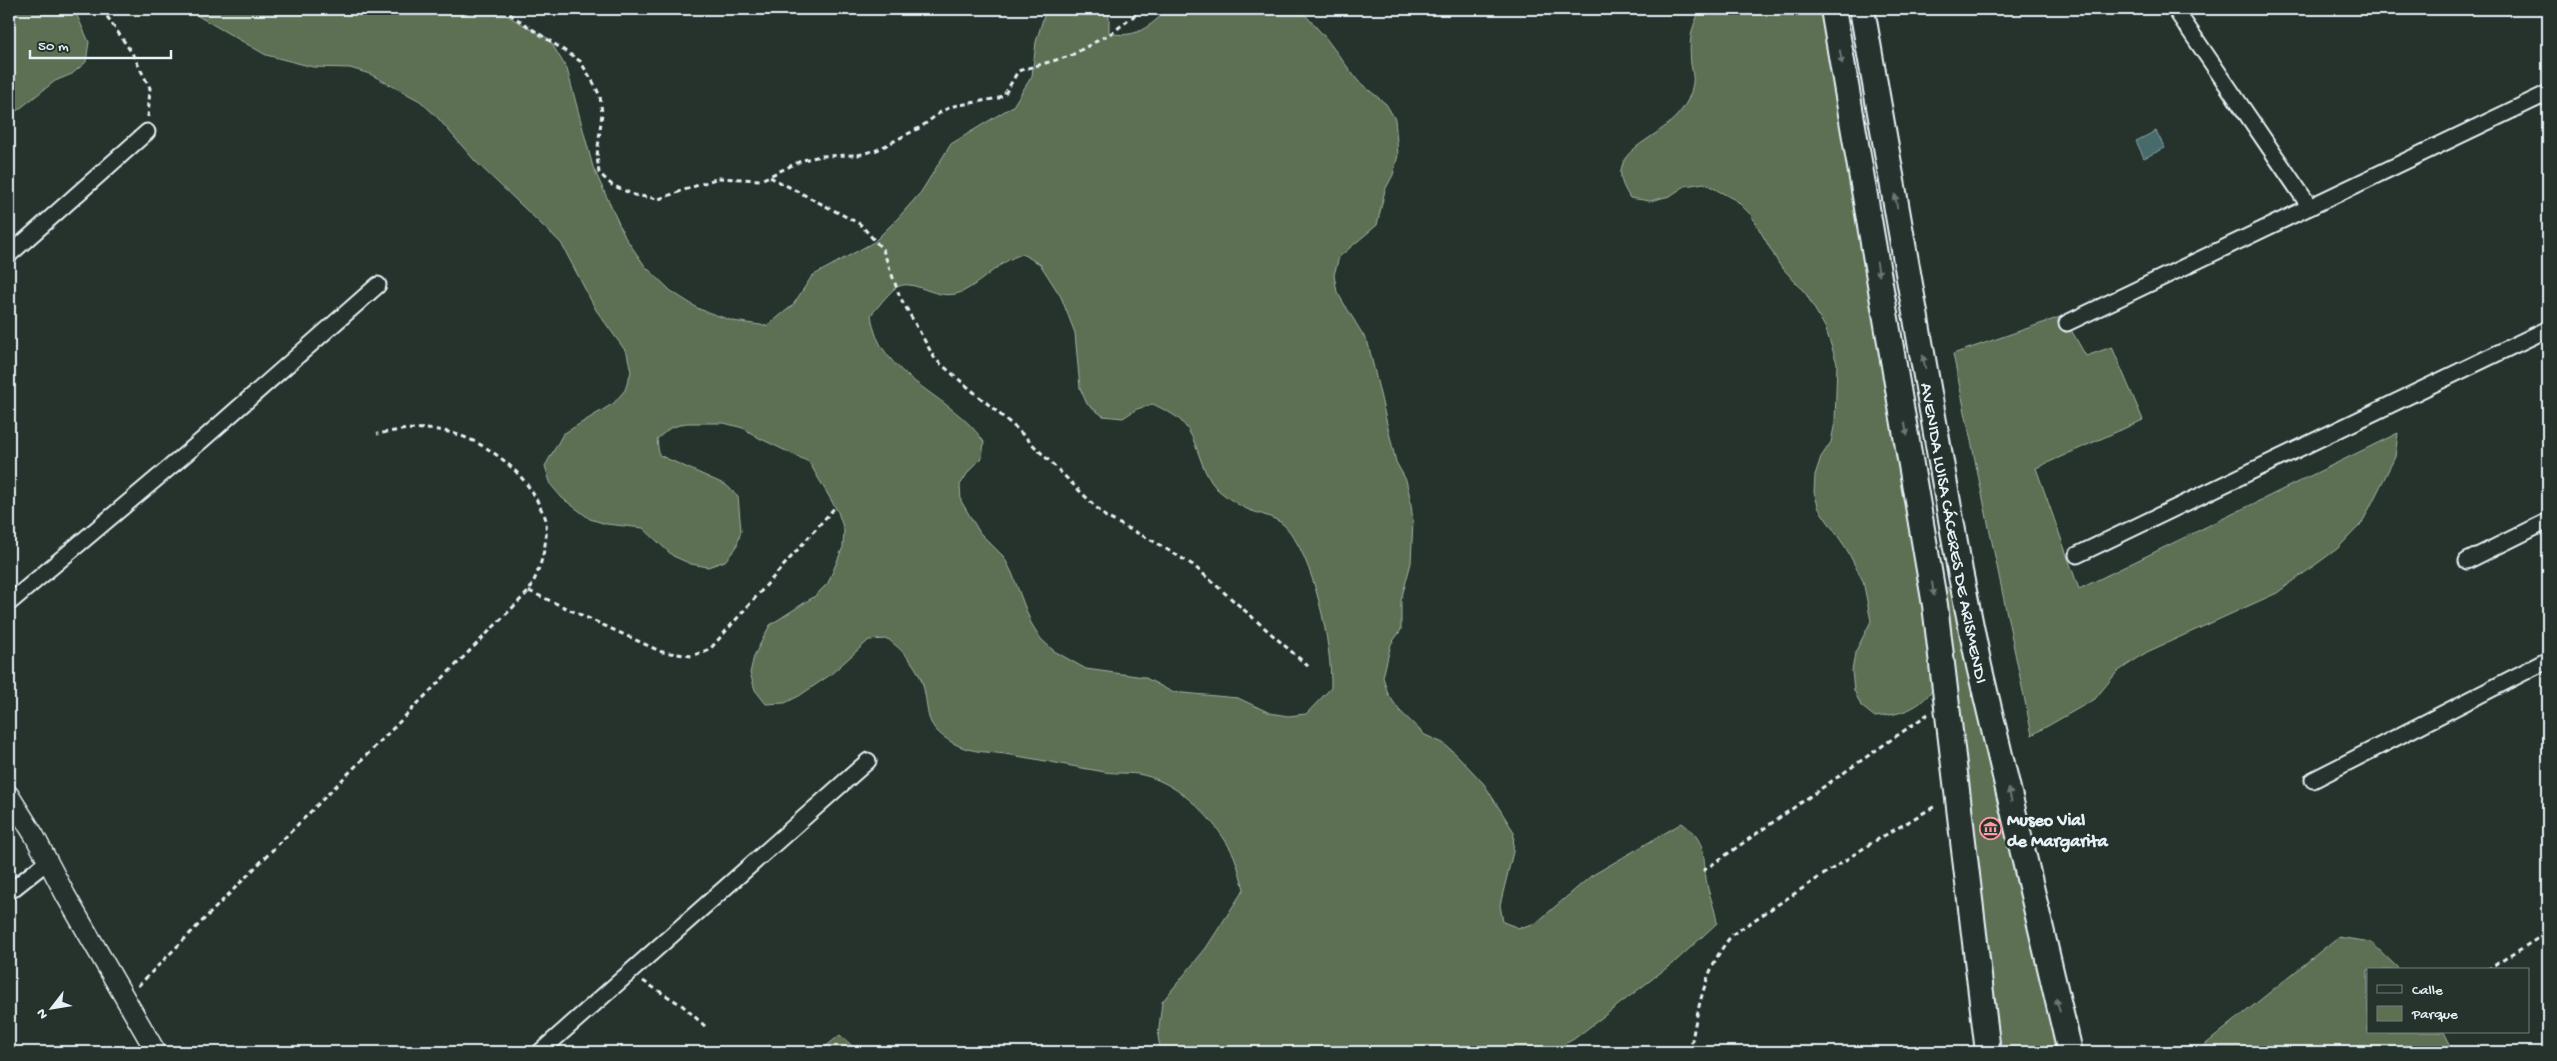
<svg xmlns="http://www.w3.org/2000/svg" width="2557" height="1061" font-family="'Gochi Hand',sans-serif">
<rect width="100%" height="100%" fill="#26332d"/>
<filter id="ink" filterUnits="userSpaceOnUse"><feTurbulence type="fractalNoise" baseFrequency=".02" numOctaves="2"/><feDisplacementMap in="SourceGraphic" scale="10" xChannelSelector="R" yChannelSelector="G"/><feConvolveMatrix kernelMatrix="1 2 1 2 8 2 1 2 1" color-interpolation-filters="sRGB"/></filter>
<g filter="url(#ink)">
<!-- green -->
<g fill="#5d7052" stroke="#a2b0a5" fill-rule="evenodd">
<polygon points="9,9 74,9 89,42 86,62 72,74 55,81 9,117"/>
<path d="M 190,9 L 495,9 L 549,39 L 567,69 L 593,167 L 625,237 L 645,266 L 671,291 L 699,309 L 733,321 L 767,326 L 793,305 L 812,276 L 874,242 L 898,218 L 921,192 L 951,144 L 1013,106 L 1032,76 L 1036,42 L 1046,9 L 1112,9 L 1109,16 L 1109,33 C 1136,39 1149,27 1168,9 L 1300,9 L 1325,37 L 1358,81 L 1386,104 L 1395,119 L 1398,155 L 1393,175 L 1385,190 L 1377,225 L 1339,257 L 1334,275 L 1337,292 L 1368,343 L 1396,462 L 1406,480 L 1410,497 L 1413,521 L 1411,563 L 1401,600 L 1401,630 L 1391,644 L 1383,677 L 1388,694 L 1399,710 L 1425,735 L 1443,743 L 1457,755 L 1484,784 L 1514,832 L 1513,852 L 1500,905 L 1503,922 L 1519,928 L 1536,923 L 1591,876 L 1682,823 C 1709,843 1702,856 1707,885 C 1710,898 1715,908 1717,923 L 1677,960 L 1574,1039 L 1559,1047 L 1544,1052 L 1161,1052 L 1158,1037 L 1162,1002 L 1206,948 L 1244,889 C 1241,879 1238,866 1234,856 C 1217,821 1181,784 1143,775 C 1131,772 1117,774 1105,772 C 1074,767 1043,760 1011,755 C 991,751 972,754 953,743 C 919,723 932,710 921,679 C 914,662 902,650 888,639 L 869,640 L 830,675 L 799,696 L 785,703 L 766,704 L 755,690 L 750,673 L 754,656 L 770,625 L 815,596 L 828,583 L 843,547 L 844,530 L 838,512 L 809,462 L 759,438 L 743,428 L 724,423 L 686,423 L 670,428 L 657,439 L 659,455 L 726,485 L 738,496 L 741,531 L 736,548 L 725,561 L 708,567 L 691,564 L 673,556 L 643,528 L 606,524 L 590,519 L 562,498 L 551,485 L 545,466 L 563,434 L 614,403 L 625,390 L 631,372 L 627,353 L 596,310 L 561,243 L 475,161 L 437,117 L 420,101 L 370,74 L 350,68 L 313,67 L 266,55 L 198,16 ZM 1022,254 L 1040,264 L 1061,297 L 1075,333 L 1080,388 L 1087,404 L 1103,416 L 1123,418 L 1137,409 L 1153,404 C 1162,409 1175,414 1182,422 C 1199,439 1198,469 1217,489 C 1226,497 1238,505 1249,510 C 1260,514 1275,517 1284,525 C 1314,555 1332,646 1331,688 L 1306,714 L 1288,716 L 1270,713 L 1238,698 L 1172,692 L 1144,677 L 1086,669 L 1054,651 L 1041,639 L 1031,623 L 1012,573 L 1004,557 L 980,533 L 961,501 L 960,485 L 969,471 L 982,458 L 984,442 C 952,394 878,378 871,315 C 878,307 886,296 894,289 C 913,274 936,305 964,291 C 985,280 998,262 1022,254 Z"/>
<path d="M 1701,9 L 1824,9 L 1937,682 C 1923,708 1904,714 1875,717 L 1861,706 L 1854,690 L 1852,671 L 1855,653 L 1871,621 L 1863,581 L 1846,548 L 1819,509 L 1814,492 L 1815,475 L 1821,457 L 1831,442 L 1835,422 L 1837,363 L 1825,327 L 1806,294 L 1779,264 L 1751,215 L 1737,201 L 1704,183 L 1685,186 L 1670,196 L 1650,201 L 1630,198 C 1624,188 1618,178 1622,166 C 1628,139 1686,131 1693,83 C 1694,78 1692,70 1691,64 C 1689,41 1690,30 1701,9 Z"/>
<polygon points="2063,316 2086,356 2112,347 2143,420 2036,468 2079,589 2398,433 2395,457 2362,523 2337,549 2277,593 2147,652 2117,672 2095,699 2032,735 1953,354"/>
<polygon points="1951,587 1960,633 2060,1052 2001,1052 1944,588"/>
<polygon points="2338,937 2371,942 2400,970 2368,970 2368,1032 2444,1032 2454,1052 2196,1052"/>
<polygon points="840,1035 859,1052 819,1052"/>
</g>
<!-- water -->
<polygon fill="#466a6a" stroke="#87a0a3" points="2156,131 2165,148 2144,158 2136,141"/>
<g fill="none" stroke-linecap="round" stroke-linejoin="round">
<defs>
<g id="minor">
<polyline points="2175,9 2310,207"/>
<polyline points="9,255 147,132"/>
<polyline points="2067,323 2548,93"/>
<polyline points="2077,555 2548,329"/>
<polyline points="2467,561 2548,521"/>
<polyline points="9,603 201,441 378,285"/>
<polyline points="2313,780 2548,660"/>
<polyline points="9,892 48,861"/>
<polyline points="540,1052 868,761"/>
</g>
<polyline id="tertiary" points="9,795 34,835 66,896 156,1052"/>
<g id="primary">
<polyline points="1833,9 1935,605 1988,1052"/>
<path id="s1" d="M 1862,9 L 1960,571 L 1979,666 L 2070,1052"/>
</g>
</defs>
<!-- minor casing -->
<use href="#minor" stroke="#e8f1f8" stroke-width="19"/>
<!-- tertiary casing -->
<use href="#tertiary" stroke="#e8f1f8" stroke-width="22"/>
<!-- primary casing -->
<use href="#primary" stroke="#e8f1f8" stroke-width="28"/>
<!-- path -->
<g stroke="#e8f1f8" stroke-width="3" stroke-dasharray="5 4" stroke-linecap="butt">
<polyline points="102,9 132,53 150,88 148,117"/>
<polyline points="502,9 580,61 593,82 600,96 602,113 597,156 599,173 612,185 634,195 659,199 718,178 761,180 803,160 821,156 858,155 877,150 921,127 942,111 954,106 999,98 1006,92 1018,71 1070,56 1113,32 1143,9"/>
<polyline points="770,177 860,224 883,250 900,297 935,359 1016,428 1106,517 1153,541 1193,565 1309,667"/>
<polyline points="529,591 662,652 692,656 710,649 836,506"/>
<polyline points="1703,871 1928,714"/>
<polyline points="2487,970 2548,932"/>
<polyline points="643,981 683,1006 707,1028"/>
<path d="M 138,986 L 529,591 C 540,570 548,545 546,521 C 546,517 542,511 540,507 C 524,469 480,436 438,430 C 417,427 398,430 377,434"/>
<path d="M 1690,1052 C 1697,1011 1705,966 1733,934 L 1870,844 L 1937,805"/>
</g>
<!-- minor -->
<use href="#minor" stroke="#26332d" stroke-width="15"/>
<!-- tertiary -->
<use href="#tertiary" stroke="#26332d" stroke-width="19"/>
<!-- primary -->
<use href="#primary" stroke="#26332d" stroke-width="24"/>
</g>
<!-- one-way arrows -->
<defs><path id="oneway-solid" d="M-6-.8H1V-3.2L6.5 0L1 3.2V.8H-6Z" transform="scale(1.25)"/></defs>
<g fill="#6a7674">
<use href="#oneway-solid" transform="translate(1841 57) rotate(80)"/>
<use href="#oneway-solid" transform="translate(1896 201) rotate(-100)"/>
<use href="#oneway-solid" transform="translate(1878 269) rotate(80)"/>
<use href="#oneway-solid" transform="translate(1924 362) rotate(-100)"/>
<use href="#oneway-solid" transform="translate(1906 429) rotate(80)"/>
<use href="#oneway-solid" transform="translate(1933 589) rotate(82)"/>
<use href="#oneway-solid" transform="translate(2010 795) rotate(-103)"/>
<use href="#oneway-solid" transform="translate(2058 1005) rotate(-105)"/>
</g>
</g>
<!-- icons -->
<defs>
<symbol id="museum-ring" viewBox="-11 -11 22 22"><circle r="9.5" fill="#26332d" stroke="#ff9aa2" stroke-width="1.5"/><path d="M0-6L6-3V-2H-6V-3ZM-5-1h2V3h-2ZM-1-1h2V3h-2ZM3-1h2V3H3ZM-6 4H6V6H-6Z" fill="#ff9aa2"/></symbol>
</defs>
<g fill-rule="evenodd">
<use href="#museum-ring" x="1978" y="816" width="25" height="25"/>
</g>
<g text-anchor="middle" stroke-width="5" stroke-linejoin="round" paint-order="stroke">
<!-- street labels -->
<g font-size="18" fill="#e8f1f8" stroke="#26332d">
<text dy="6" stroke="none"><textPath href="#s1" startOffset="532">AVENIDA LUISA CÁCERES DE ARISMENDI</textPath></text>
</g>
<!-- poi labels -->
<g font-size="18" font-weight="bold" fill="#e8f1f8" stroke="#26332d" text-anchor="start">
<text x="2007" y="825">Museo Vial<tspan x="2007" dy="21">de Margarita</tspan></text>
</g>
</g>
<!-- margin -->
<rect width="2557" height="1061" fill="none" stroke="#26332d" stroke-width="30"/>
<rect x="15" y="15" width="2527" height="1031" fill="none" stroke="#e8f1f8" stroke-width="2" filter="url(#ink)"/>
<!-- legend -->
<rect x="2367" y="968" width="162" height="65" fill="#26332d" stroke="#747f7e"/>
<rect x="2377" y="985" width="25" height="8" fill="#26332d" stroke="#747f7e"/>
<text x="2412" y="994" font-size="15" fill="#e8f1f8">Calle</text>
<rect x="2377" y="1006" width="25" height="15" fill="#5d7052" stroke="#747f7e"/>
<text x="2412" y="1018" font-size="15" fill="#e8f1f8">Parque</text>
<!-- north arrow -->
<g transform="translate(52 1008) rotate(239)" stroke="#26332d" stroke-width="4" paint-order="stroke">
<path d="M0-4L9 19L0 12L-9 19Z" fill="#e8f1f8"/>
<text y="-8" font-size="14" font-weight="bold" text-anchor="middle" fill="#e8f1f8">N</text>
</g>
<!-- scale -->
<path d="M30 50v8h141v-8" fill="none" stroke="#e8f1f8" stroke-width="2.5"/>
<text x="38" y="50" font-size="15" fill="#e8f1f8" stroke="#26332d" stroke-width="4" paint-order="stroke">50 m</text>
</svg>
